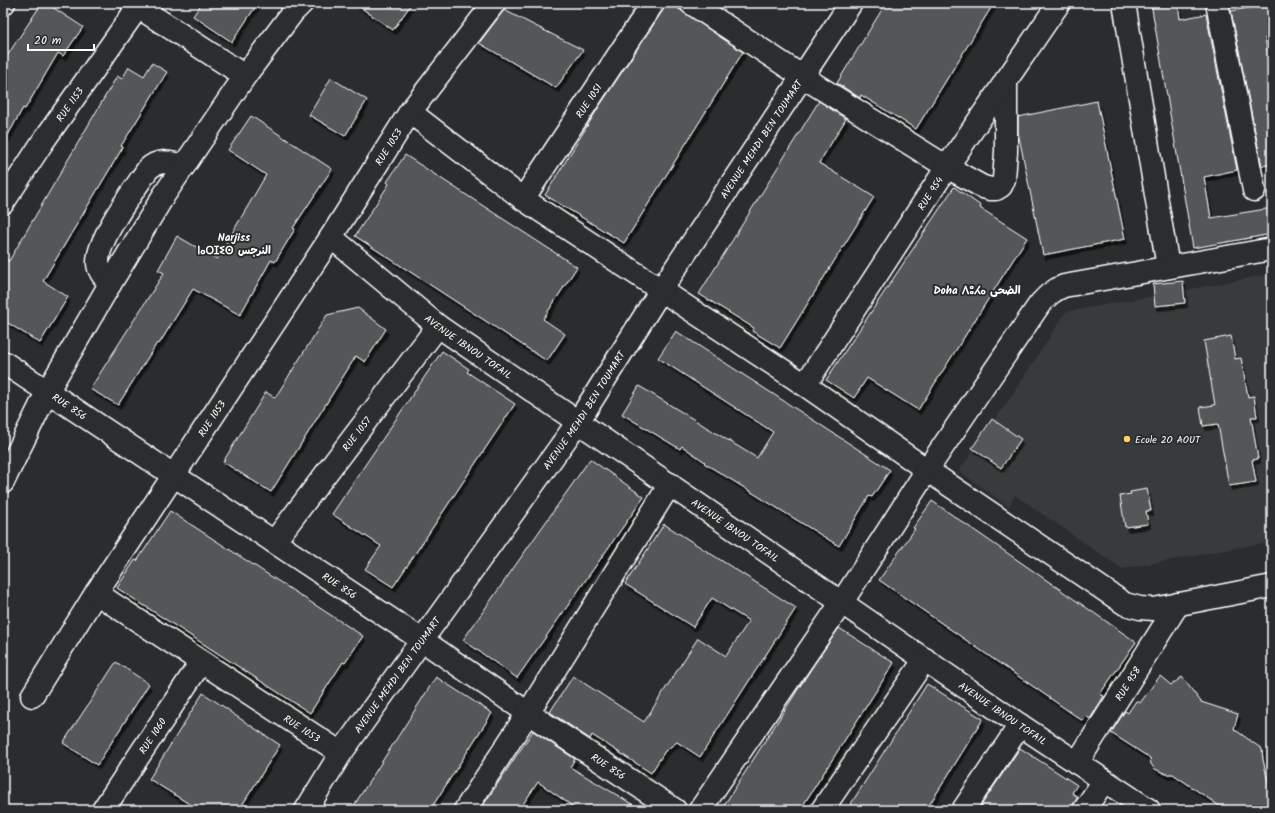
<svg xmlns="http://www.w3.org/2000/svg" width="1275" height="813" font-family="Kalam,'Playpen Sans Arabic','Noto Sans Tifinagh',sans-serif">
<defs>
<filter id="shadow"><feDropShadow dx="2.5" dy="4.5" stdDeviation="0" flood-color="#0009"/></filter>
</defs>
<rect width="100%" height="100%" fill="#2a2d2e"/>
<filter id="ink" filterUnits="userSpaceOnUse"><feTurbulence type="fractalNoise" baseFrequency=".025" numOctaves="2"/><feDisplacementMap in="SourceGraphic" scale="8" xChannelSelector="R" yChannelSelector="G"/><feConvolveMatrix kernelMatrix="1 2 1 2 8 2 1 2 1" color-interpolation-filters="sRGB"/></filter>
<g filter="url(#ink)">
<!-- built -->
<polygon fill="#373a3b" points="1272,274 1272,568 1271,569 1264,543 1122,569 1015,495 1009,507 959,471 1004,407 1066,312"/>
<!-- building -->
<g fill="#555758" stroke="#fff" filter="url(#shadow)">
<polygon points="42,3 46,3 83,27 63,56 58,53 25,109 23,108 3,144 3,62"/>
<polygon points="202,3 258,3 232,42 193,16"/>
<polygon points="354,3 412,3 393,30"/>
<polygon points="665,3 669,3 682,11 743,52 624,243 545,195 600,105 663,10"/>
<polygon points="886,3 994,3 916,129 861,95 860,98 837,83"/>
<polygon points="1151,3 1178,3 1180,19 1206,14 1237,170 1204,177 1211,218 1272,208 1272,234 1193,248"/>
<polygon points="1272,4 1272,36 1265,38 1272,76 1272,164 1262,166 1231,11"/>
<polygon points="504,10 583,50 556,88 479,43"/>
<polygon points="152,63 167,72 121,146 123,147 43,281 68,297 40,343 3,320 3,257 9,261 117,76 122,79 129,67 144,76"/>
<polygon points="331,78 367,100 345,136 309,115"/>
<polygon points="819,101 846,119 819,163 874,197 780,348 752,331 754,328 699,294"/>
<polygon points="1097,101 1125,239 1043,255 1018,132 1018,117"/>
<polygon points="251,116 332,169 293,228 295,229 275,262 271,260 240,315 193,289 159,344 157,343 118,405 90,389 164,273 158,270 177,236 217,259 266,175 228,150"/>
<polygon points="405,155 577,267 543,319 565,334 547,361 355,236 389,184 387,182"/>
<polygon points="954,187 981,206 980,208 1027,238 918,410 867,378 854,398 826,380"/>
<polygon points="1183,281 1185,303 1155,306 1153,284"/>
<polygon points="358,308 386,329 365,362 356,356 271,492 223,462 266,392 275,398 327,315"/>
<polygon points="676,331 890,470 872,497 869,496 839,546 704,463 705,462 682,446 680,449 622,414 639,386 757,458 773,432 658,358"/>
<polygon points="1231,336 1235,359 1241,358 1248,397 1254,396 1257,417 1251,417 1258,459 1252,460 1256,482 1229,486 1218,424 1203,426 1200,407 1215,405 1204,341"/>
<polygon points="442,351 469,369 467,372 515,404 393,587 365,569 381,546 332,514"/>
<polygon points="992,419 1021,439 1001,468 972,448"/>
<polygon points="590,459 644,497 517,678 463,640"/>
<polygon points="1147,489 1151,511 1146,511 1148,524 1125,527 1120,496 1131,494 1130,492"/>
<polygon points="932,501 1136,642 1100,694 1104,696 1090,719 1086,716 1083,721 879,580 915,529 913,528"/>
<polygon points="170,511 363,636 345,663 343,662 310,713 117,588 135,560 137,561"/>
<polygon points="664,524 796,608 700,757 677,742 665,751 651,773 592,735 590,739 550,712 573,676 644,722 698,638 726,656 749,621 712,598 693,627 625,584"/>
<polygon points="839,628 894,663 800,810 721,810 811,669"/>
<polygon points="116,662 149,684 97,765 63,743"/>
<polygon points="1160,676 1171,685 1182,677 1201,702 1238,714 1234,729 1262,749 1263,760 1272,798 1272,810 1225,810 1173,774 1166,774 1155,769 1151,764 1150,758 1111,733 1125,711 1128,713 1136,701 1140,703"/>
<polygon points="436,677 492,713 430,810 351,810"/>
<polygon points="927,684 983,719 945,780 926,810 847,810"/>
<polygon points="203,693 230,711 230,712 280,745 239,810 199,810 149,779"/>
<polygon points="533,731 575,759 570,767 642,810 578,810 538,782 519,810 480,810"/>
<polygon points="1020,748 1077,785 1072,793 1078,797 1074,803 1072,810 978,810"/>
</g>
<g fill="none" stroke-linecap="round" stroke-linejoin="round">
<defs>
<g id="minor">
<polyline points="132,3 245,76"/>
<polyline points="691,3 803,77 947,167 983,187 991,189 996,189 1001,186 1004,179 1006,152 1006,80"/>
<polyline points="1124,3 1168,267"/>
<polyline points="1217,3 1254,190"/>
<polyline points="3,4 4,3"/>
<polyline points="410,112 523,199 805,385 927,470 1125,604 1140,608 1154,609 1272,586"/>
<path id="s1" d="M 523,199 L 653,3"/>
<path id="s2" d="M 3,203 L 42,143 L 138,7"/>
<path id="s3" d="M 331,237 L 438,326 L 1020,725 L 1149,810"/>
<path d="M 110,284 C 105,278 98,271 98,263 C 97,239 134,190 148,169 C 160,158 170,163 184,166"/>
<path id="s4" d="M 3,362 L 422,640 L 528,713 L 675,810"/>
<path id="s5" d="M 805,385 L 947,167 L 1059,3"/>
<polyline points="3,482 47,392 110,284 164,195 245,76 293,12 302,3"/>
<path id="s6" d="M 274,542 L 438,326"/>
<polyline points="32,696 96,593"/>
<path id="s7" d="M 341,753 L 96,593 L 331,237 L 410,112 L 494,3"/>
<path id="s8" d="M 1077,763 L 1178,604"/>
<path id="s9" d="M 103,810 L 201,662"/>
<path id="s10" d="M 306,810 L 341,753 L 578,422 L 661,290 L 851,3"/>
<polyline points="465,810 528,713 670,484"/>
<path d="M 700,810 L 842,602 L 927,470 L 1039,305 C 1047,296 1053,290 1064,286 L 1272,249"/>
<polyline points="822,810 925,659"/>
<polyline points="963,810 1020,725"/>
<polyline points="1084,810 1104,781"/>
</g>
</defs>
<!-- minor casing -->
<use href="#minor" stroke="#fff" stroke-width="25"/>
<!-- minor -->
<use href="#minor" stroke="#2a2d2e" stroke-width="22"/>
</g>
</g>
<!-- markers -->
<circle fill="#ffd166" stroke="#2a2d2e" stroke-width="1.5" cx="1127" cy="439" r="4"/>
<g text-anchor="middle" stroke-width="4" stroke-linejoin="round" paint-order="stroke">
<!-- street labels -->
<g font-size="10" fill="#fff" stroke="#2a2d2e">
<text dy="4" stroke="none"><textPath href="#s1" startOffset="118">RUE 1051</textPath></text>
<text dy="4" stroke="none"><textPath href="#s2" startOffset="119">RUE 1153</textPath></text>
<text dy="4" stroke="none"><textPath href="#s10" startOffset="811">AVENUE MEHDI BEN TOUMART</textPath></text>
<text dy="4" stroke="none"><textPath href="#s7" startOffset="826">RUE 1053</textPath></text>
<text dy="4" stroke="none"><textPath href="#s5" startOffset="229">RUE 954</textPath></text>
<text dy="4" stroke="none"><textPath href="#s3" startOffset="176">AVENUE IBNOU TOFAIL</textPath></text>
<text dy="4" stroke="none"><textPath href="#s4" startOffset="80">RUE 856</textPath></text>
<text dy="4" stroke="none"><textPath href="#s10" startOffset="487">AVENUE MEHDI BEN TOUMART</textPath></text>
<text dy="4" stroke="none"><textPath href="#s7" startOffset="502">RUE 1053</textPath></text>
<text dy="4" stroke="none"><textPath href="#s6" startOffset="136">RUE 1057</textPath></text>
<text dy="4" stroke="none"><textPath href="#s3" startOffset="500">AVENUE IBNOU TOFAIL</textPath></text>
<text dy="4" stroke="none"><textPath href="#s4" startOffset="404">RUE 856</textPath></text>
<text dy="4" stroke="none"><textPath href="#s10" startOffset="163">AVENUE MEHDI BEN TOUMART</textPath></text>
<text dy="4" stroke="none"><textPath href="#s8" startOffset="94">RUE 958</textPath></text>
<text dy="4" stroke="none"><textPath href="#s3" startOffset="824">AVENUE IBNOU TOFAIL</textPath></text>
<text transform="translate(302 728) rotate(33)" y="4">RUE 1053</text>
<text dy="4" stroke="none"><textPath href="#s9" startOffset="89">RUE 1060</textPath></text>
<text dy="4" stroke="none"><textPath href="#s4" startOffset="728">RUE 856</textPath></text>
</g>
<!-- poi labels -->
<g font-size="10" fill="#fff" stroke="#2a2d2e" text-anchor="start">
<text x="1135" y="443">Ecole 2O AOUT</text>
</g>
<!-- neighbourhood labels -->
<g font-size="11" font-weight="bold" fill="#fff" stroke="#2a2d2e">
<text x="234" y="241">Narjiss<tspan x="234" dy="13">ⵏⴰⵔⵊⵉⵙ النرجس</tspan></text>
<text x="977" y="294">Doha ⴷⵓⵃⴰ الضحى</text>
</g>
</g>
<!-- margin -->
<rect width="1275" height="813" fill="none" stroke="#2a2d2e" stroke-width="16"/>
<rect x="8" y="8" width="1259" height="797" fill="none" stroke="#fff" stroke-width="1.5" filter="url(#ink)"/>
<!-- scale -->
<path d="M28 44v6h66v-6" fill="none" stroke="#ffffff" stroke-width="2"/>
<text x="34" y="44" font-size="12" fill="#ffffff" stroke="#2a2d2e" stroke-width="3" paint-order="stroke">20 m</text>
</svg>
